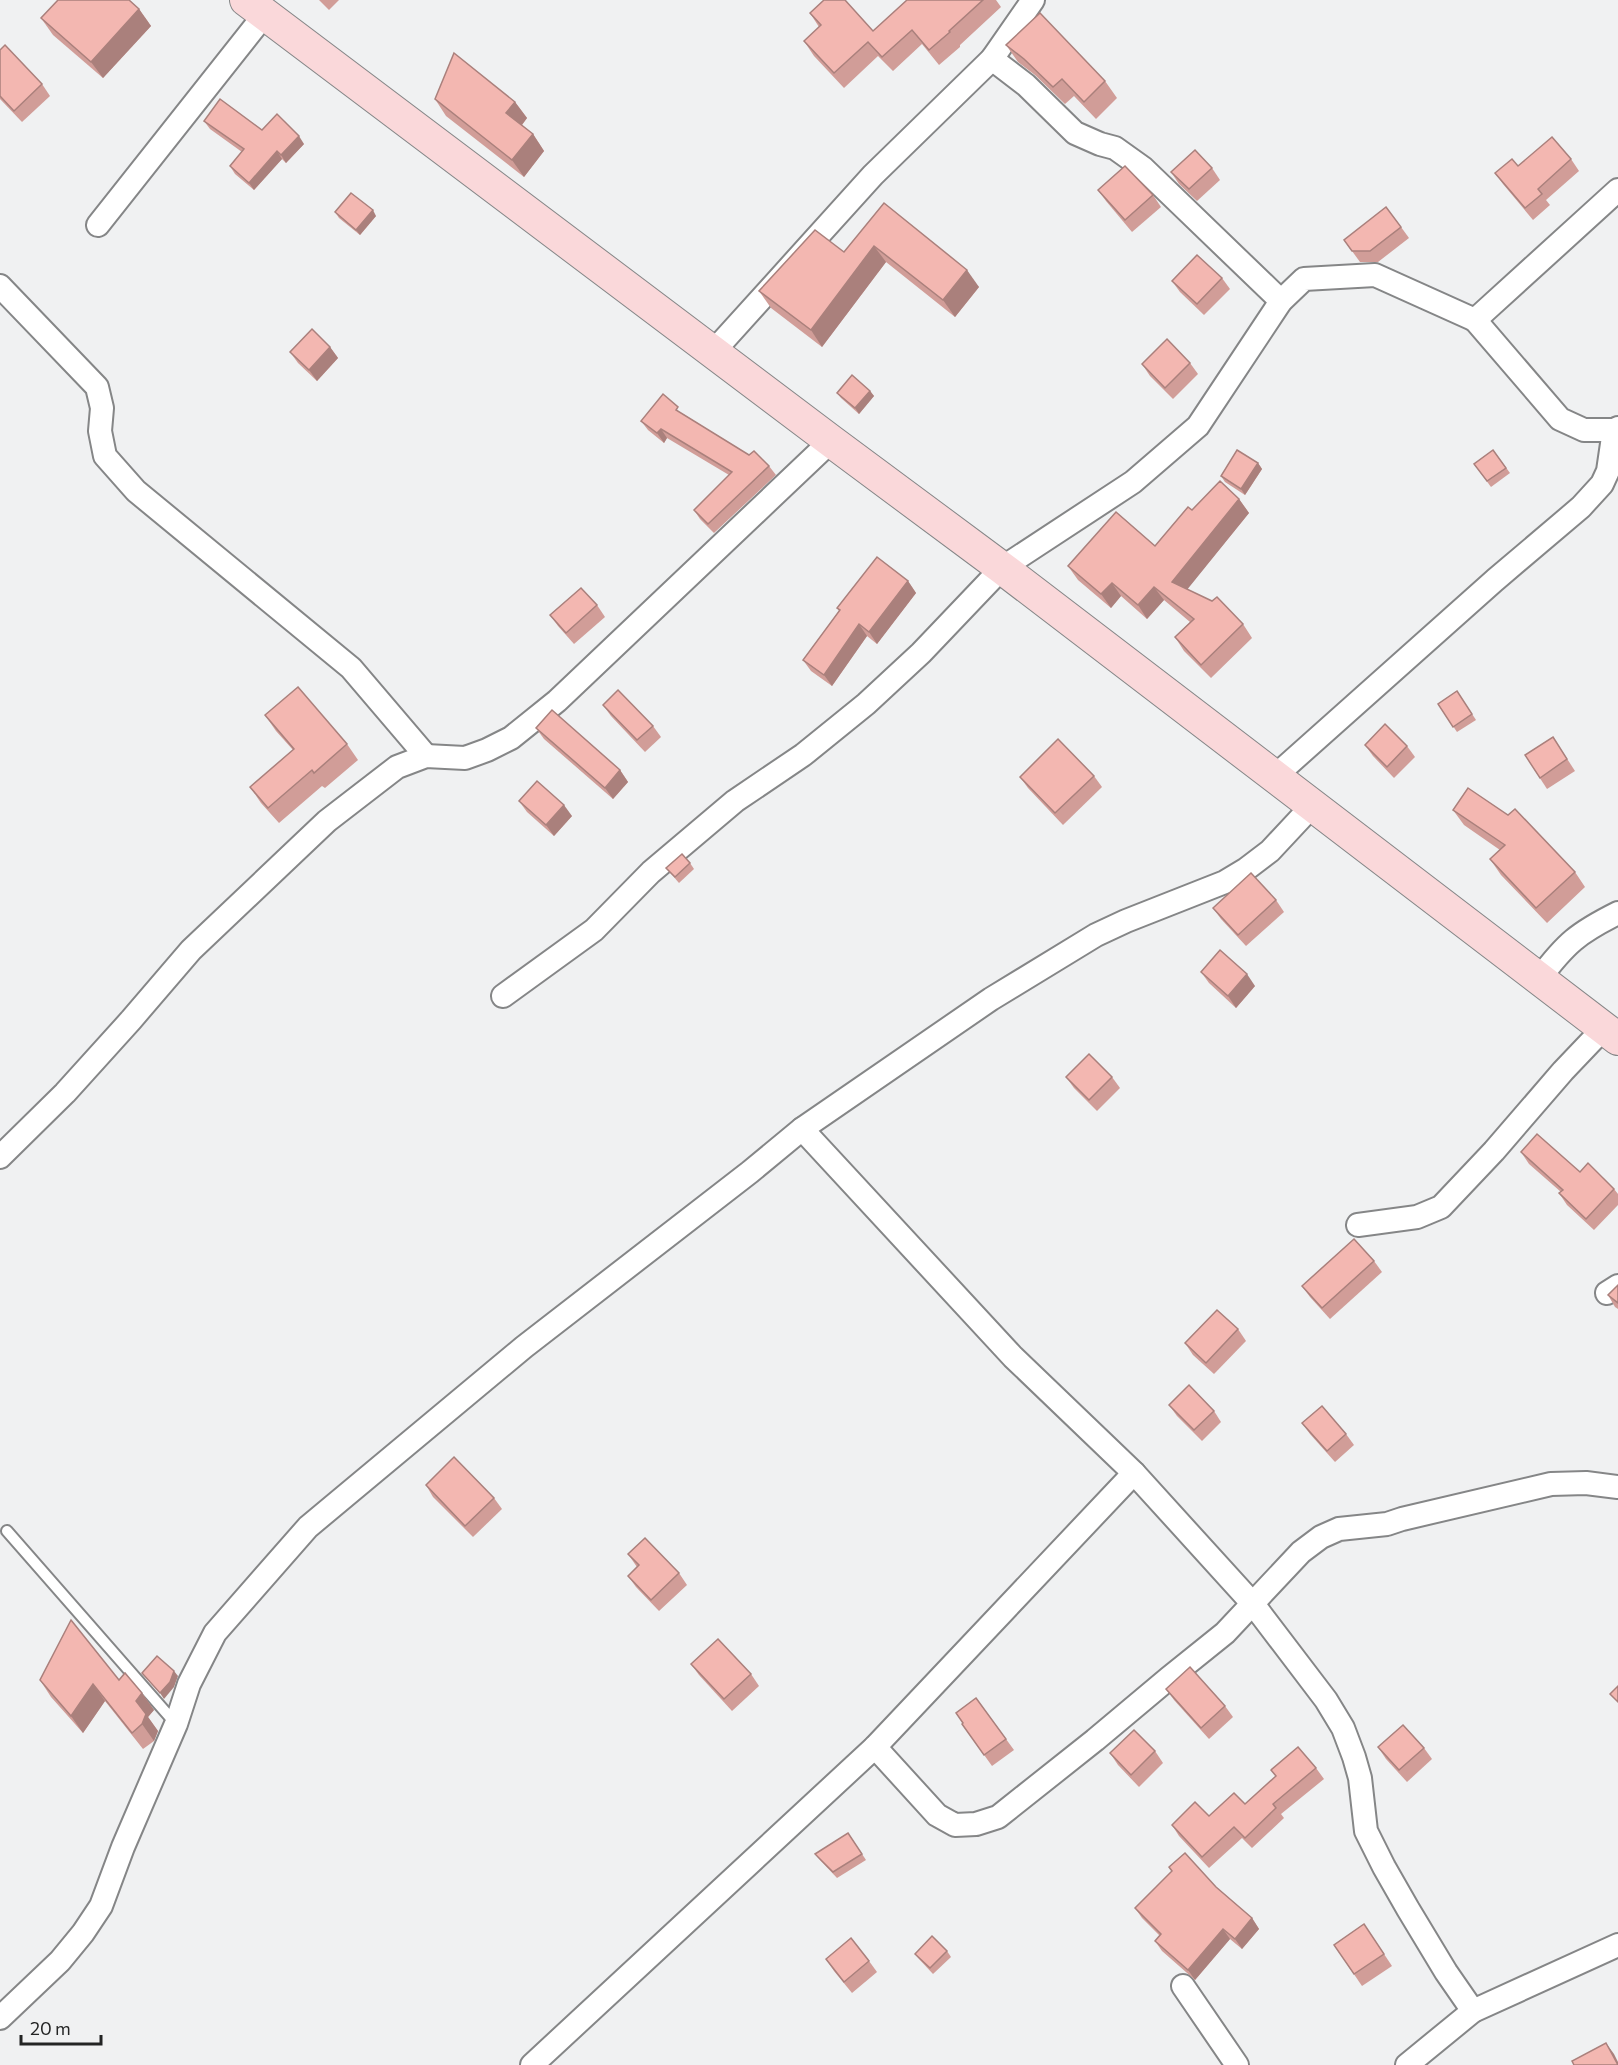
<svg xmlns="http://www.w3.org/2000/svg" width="1618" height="2065" font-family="Commissioner,sans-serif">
<rect width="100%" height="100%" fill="#f0f1f2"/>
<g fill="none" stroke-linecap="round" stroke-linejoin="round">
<defs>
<polyline id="lane" points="7,1531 176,1724"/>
<g id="street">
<polyline points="992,59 1026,85 1075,133 1100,144 1115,148 1143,168 1281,301"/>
<polyline points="98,225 265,14"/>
<polyline points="0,286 97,387 102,408 100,431 105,456 136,491 351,668 426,756"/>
<polyline points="1475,320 1560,419 1584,430 1614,430 1618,428"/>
<polyline points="713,352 873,175 992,59 1033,0"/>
<polyline points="1274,777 1495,580 1581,507 1602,484 1608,471 1614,430"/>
<path d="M 1539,979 C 1566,943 1578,933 1618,913"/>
<polyline points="503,996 594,930 651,872 735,801 803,755 866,704 921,653 1002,568 1133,482 1198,426 1281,301 1304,279 1375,275 1475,320 1618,190"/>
<polyline points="802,1129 1013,1357 1134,1473 1253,1604 1326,1700 1343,1728 1354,1757 1360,1778 1366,1831 1384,1867 1408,1909 1446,1972 1473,2011"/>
<polyline points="0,1157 65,1093 131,1020 191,950 327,821 397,767 426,756 465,758 487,750 511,738 557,701 831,441"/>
<polyline points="1358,1225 1417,1217 1441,1207 1494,1151 1563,1071 1603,1029"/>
<polyline points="1607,1293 1618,1286"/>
<polyline points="875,1747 937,1815 955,1825 976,1824 998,1817 1095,1740 1169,1678 1225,1633 1301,1552 1321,1537 1339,1529 1387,1524 1402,1519 1551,1484 1586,1483 1618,1487"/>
<polyline points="1183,1986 1237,2065"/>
<polyline points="0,2018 60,1961 83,1933 101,1906 123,1847 176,1724 189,1684 215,1633 308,1527 524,1347 750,1172 802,1129 991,999 1096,935 1126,921 1225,882 1245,870 1270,851 1312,806"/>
<polyline points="532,2065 875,1747 1134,1473"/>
<polyline points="1407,2065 1473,2011 1618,1945"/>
</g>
<polyline id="secondary" points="246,0 831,441 1002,568 1618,1039"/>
</defs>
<!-- lane casing -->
<use href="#lane" stroke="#858687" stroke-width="14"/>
<!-- street casing -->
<use href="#street" stroke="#858687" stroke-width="26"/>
<!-- secondary casing -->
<use href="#secondary" stroke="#858687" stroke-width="34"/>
<!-- lane -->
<use href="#lane" stroke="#fff" stroke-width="10"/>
<!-- street -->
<use href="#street" stroke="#fff" stroke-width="22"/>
<!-- secondary -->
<use href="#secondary" stroke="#fad8da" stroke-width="32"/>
</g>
<!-- wall -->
<g fill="#d19d98">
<polygon points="319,0 339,0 329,10"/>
<polygon points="907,0 996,0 1001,7 960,45 960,47 939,65 922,44 893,71 878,56 844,88 814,56 804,41 819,27 810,13 873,31"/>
<polygon points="139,9 151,26 103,78 53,35 41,18"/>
<polygon points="1006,45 1105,81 1117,98 1096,119 1074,96 1065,104 1035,75 1018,62"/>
<polygon points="0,50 42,84 50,96 22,122 0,99"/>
<polygon points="435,99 515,102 527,118 522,125 533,134 544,151 524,177 446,116"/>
<polygon points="204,121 262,130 304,144 286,163 282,159 254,190 235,174 230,166 242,152 210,129"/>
<polygon points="1571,159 1579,171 1546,200 1550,205 1533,220 1503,184 1495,173 1518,166"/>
<polygon points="1212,168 1220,180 1197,201 1179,184 1171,172"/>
<polygon points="1098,190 1153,195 1161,207 1132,232 1106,201"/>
<polygon points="884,203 979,287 955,317 886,262 822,347 771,308 759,291 844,252"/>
<polygon points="335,212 376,216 360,235 339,218"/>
<polygon points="1401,227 1409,238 1378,262 1360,262 1344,240"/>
<polygon points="1222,278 1230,289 1204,315 1180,292 1172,281"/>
<polygon points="330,347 338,358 317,381 298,363 290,352"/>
<polygon points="1190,363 1198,374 1173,399 1150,376 1142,364"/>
<polygon points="870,391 874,396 859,414 841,398 837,393"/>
<polygon points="683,414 749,455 769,466 776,475 714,533 700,519 694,510 729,475 667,438 664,443 648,430 641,421"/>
<polygon points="1493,450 1510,473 1491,487 1474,464"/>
<polygon points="1258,463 1262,469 1245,495 1225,482 1221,476"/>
<polygon points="1239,499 1249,513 1187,589 1243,624 1252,638 1211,678 1184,651 1175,637 1190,622 1164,600 1147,619 1121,596 1111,608 1078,580 1068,566 1155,546 1192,510"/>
<polygon points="908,581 916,593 877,644 867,636 832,686 811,671 803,660 839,611 837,608"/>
<polygon points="597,605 605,617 574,644 558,626 550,615"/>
<polygon points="1457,691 1476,720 1457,732 1438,704"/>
<polygon points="603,705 653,726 661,737 645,752 611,716"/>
<polygon points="265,715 347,744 358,760 325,788 322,786 279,823 261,803 250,787 293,750 276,731"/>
<polygon points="536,728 620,770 628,782 613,799 544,739"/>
<polygon points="1553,737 1575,771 1547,789 1525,755"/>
<polygon points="1365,745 1407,746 1415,757 1394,778 1373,756"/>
<polygon points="1094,776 1102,787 1063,825 1028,788 1020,777"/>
<polygon points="519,801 572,816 554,836 527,812"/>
<polygon points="1453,810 1575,872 1585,887 1547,923 1501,875 1490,859 1500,850 1464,825"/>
<polygon points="690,863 694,869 679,883 666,868"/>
<polygon points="1276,900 1284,912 1246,946 1221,919 1213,908"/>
<polygon points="1201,972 1255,986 1236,1008 1209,983"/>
<polygon points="1066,1077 1112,1077 1120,1088 1097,1111 1074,1088"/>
<polygon points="1521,1152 1580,1172 1614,1189 1618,1194 1618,1205 1594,1230 1567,1205 1559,1193 1561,1192 1529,1164"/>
<polygon points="1374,1261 1382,1272 1330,1319 1310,1297 1302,1286"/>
<polygon points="1618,1285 1618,1309 1615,1307 1608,1295"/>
<polygon points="1238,1329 1246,1341 1214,1374 1193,1355 1185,1343"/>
<polygon points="1169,1405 1214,1411 1221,1422 1202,1441 1177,1416"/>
<polygon points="1302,1423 1346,1434 1354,1445 1335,1462 1310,1434"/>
<polygon points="426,1485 494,1498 502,1509 473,1537 433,1497"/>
<polygon points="628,1554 679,1573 687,1585 659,1611 636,1587 628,1576 637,1567"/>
<polygon points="691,1664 751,1674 759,1686 732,1711 699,1675"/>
<polygon points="40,1680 119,1680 142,1693 154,1710 148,1717 158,1731 154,1741 143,1749 105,1701 83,1733 51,1697"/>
<polygon points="1166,1689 1225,1706 1233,1717 1209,1739 1174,1700"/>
<polygon points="976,1698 1014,1750 992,1766 962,1724 963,1723 956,1713"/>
<polygon points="1378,1747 1424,1748 1432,1759 1407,1782 1386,1759"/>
<polygon points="1155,1751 1163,1763 1139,1787 1118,1765 1110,1753"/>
<polygon points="1316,1768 1324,1779 1281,1814 1284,1818 1252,1848 1242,1838 1209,1868 1179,1836 1172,1825 1209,1816 1245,1804 1276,1776 1271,1770"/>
<polygon points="848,1833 866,1860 837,1878 819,1859 815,1854"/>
<polygon points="1169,1867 1216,1887 1252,1918 1259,1929 1242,1949 1230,1939 1195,1980 1162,1951 1155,1941 1160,1936 1142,1918 1135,1908 1172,1871"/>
<polygon points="1364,1924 1392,1966 1362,1986 1334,1945"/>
<polygon points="947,1951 951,1957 933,1974 919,1959 915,1954"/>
<polygon points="826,1959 869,1961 877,1972 852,1993 834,1971"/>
</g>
<!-- shaded-wall -->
<g fill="#aa807c">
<polygon points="139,9 151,26 103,78 91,62"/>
<polygon points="515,102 527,118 518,130 506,113"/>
<polygon points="533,134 544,151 524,177 512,160"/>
<polygon points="299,136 304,144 286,163 281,155"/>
<polygon points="277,151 282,159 254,190 249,183"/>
<polygon points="373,210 376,216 360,235 356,230"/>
<polygon points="874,246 886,262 822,347 811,330"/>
<polygon points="967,270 979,287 955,317 943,300"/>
<polygon points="330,347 338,358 317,381 309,370"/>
<polygon points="870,391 874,396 859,414 855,408"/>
<polygon points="661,429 667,438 664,443 657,433"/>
<polygon points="1258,463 1262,469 1245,495 1241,489"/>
<polygon points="1239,499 1249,513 1182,596 1172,582"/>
<polygon points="908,581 916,593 877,644 869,632"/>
<polygon points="1112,583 1121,596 1111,608 1101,594"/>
<polygon points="1154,587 1164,600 1147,619 1138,605"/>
<polygon points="859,624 867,636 832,686 824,675"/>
<polygon points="620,770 628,782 613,799 605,788"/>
<polygon points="564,805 572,816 554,836 546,825"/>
<polygon points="1247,974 1255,986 1236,1008 1228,996"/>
<polygon points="174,1671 178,1676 174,1687 164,1699 160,1693"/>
<polygon points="93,1684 105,1701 83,1733 71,1716"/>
<polygon points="142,1693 154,1710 148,1717 158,1731 154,1741 142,1724 136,1701"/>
<polygon points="1252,1918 1259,1929 1242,1949 1235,1939"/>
<polygon points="1223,1929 1230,1939 1195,1980 1188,1970"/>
<polygon points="1606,2043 1614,2054 1618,2062 1618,2065"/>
</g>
<!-- building -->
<g fill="#f3b7b1" stroke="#aa807c" stroke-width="1.5">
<polygon points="58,0 129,0 139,9 91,62 41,18"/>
<polygon points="824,0 845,0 873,31 907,0 983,0 949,31 950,32 929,50 912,30 882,57 868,42 834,73 804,41 821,25 810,13"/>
<polygon points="1040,13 1105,81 1084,102 1062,79 1053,87 1024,59 1006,45"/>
<polygon points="5,45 42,84 14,111 0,96 0,50"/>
<polygon points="454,53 515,102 506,113 533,134 512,160 435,99"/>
<polygon points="220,99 262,130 277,114 299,136 281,155 277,151 249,183 230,166 244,149 204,121"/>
<polygon points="1552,137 1571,159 1538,189 1542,194 1525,208 1495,173 1512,159 1518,166"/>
<polygon points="1195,150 1212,168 1189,189 1171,172"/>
<polygon points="1125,166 1153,195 1125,220 1098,190"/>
<polygon points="351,193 373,210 356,230 335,212"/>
<polygon points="884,203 967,270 943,300 874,246 811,330 759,291 815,230 844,252"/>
<polygon points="1386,207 1401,227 1370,251 1352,251 1344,240"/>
<polygon points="1197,255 1222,278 1197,304 1172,281"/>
<polygon points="312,329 330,347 309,370 290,352"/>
<polygon points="1167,339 1190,363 1165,388 1142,364"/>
<polygon points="852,375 870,391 855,408 837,393"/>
<polygon points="663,394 678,407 676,410 749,455 754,451 769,466 708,524 694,510 732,472 661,429 657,433 641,421"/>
<polygon points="1237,450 1258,463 1241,489 1221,476"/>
<polygon points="1493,450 1506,468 1487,481 1474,464"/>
<polygon points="1220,481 1239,499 1172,582 1212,601 1217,597 1243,624 1201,665 1175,637 1194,619 1154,587 1138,605 1112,583 1101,594 1068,566 1116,512 1155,546 1188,507 1192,510"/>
<polygon points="877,557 908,581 869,632 859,624 824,675 803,660 840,610 837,608"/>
<polygon points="581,588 597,605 566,633 550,615"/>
<polygon points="298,687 347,744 314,773 312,770 268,808 250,787 294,749 265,715"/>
<polygon points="618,690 653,726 637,740 603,705"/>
<polygon points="1457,691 1472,714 1453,727 1438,704"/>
<polygon points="552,710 620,770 605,788 536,728"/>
<polygon points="1385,724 1407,746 1387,767 1365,745"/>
<polygon points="1553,737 1567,759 1540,778 1525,755"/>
<polygon points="1058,739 1094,776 1055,813 1020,777"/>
<polygon points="537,781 564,805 546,825 519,801"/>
<polygon points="1468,788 1508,815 1515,809 1575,872 1536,908 1490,859 1505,845 1453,810"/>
<polygon points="682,854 690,863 675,877 666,868"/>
<polygon points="1251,873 1276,900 1238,935 1213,908"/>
<polygon points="1220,950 1247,974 1228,996 1201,972"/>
<polygon points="1089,1054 1112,1077 1089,1100 1066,1077"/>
<polygon points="1537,1134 1580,1172 1588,1163 1614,1189 1586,1219 1559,1193 1563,1190 1521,1152"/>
<polygon points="1354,1239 1374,1261 1322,1308 1302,1286"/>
<polygon points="1618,1285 1618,1303 1608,1295"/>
<polygon points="1217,1310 1238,1329 1206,1363 1185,1343"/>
<polygon points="1189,1385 1214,1411 1194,1430 1169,1405"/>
<polygon points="1322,1406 1346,1434 1327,1451 1302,1423"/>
<polygon points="454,1457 494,1498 465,1526 426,1485"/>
<polygon points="645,1538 679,1573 651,1600 628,1576 639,1565 628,1554"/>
<polygon points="71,1620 119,1680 125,1673 142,1693 136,1701 146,1714 142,1724 132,1733 93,1684 71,1716 40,1680"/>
<polygon points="718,1639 751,1674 724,1699 691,1664"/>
<polygon points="157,1656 174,1671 170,1682 160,1693 142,1673"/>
<polygon points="1190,1667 1225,1706 1201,1728 1166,1689"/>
<polygon points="1618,1686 1618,1702 1610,1694"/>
<polygon points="976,1698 1006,1739 984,1755 962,1724 963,1723 956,1713"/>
<polygon points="1403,1725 1424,1748 1399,1770 1378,1747"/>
<polygon points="1134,1730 1155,1751 1131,1775 1110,1753"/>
<polygon points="1298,1747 1316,1768 1273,1804 1276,1808 1245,1838 1234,1827 1202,1857 1172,1825 1195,1802 1209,1816 1234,1793 1245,1804 1276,1776 1271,1770"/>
<polygon points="848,1833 862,1854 833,1872 815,1854"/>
<polygon points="1185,1853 1216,1887 1252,1918 1235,1939 1223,1929 1188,1970 1155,1941 1161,1934 1135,1908 1172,1871 1169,1867"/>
<polygon points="1364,1924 1384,1954 1354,1974 1334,1945"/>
<polygon points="932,1936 947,1951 930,1968 915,1954"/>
<polygon points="851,1938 869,1961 844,1982 826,1959"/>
<polygon points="1606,2043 1618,2065 1574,2065 1572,2061"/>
</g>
<!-- scale -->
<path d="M21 2035v9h80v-9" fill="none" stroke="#232424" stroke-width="3"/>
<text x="30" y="2035" font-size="18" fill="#232424" stroke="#f0f1f2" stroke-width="4.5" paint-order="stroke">20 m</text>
</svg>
